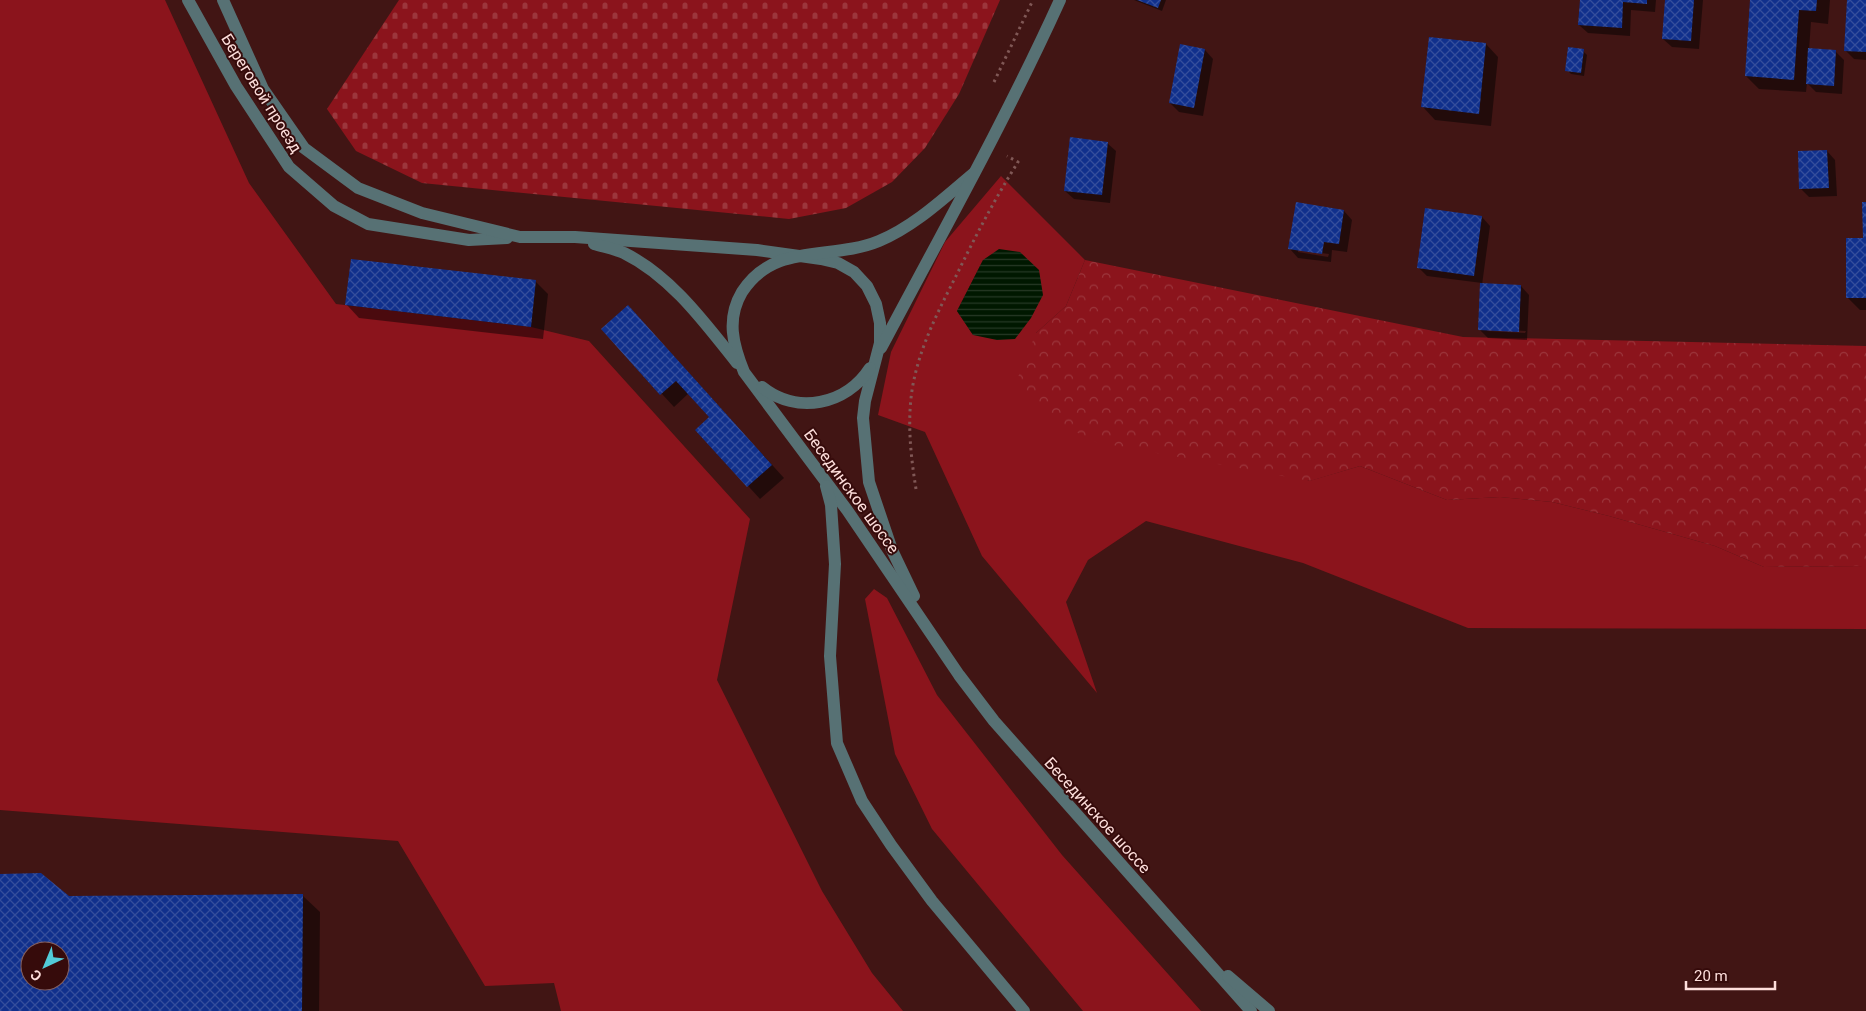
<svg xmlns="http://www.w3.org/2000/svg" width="1866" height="1011" font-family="Roboto,sans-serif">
<defs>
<pattern id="forest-crowns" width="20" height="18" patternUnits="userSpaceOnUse" patternTransform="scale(1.25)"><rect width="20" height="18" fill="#8b141c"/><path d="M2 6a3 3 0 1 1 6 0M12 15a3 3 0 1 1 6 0" fill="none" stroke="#9c363c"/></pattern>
<pattern id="cemetery-stones" width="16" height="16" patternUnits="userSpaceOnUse" patternTransform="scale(1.25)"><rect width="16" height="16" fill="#8b141c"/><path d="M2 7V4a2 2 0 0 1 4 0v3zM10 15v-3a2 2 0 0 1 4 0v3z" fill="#9c363c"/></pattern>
<pattern id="water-rules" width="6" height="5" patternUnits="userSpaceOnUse" patternTransform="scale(1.25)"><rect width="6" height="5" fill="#001800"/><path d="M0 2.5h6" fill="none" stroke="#263925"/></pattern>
<pattern id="building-cross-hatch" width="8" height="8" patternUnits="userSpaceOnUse" patternTransform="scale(1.25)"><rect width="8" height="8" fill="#10308c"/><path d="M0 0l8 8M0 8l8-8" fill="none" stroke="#344e9c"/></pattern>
</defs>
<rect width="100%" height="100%" fill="#411514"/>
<!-- green -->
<g fill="#8b141c" fill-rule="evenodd">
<polygon points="0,0 165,0 249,183 336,304 531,327 589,341 750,519 717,680 822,891 872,973 903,1011 561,1011 554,983 485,986 398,841 0,810"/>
<path d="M 1001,176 L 1085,260 L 1066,306 L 1036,333 L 1309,481 L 1360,466 L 1447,500 L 1500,497 L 1552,502 L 1609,516 L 1715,546 L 1764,567 L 1866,566 L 1866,629 L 1468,628 L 1303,563 L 1146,521 L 1088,560 L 1066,602 L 1097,693 L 982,556 L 925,432 L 878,415 L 891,352 L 945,242 ZM 983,260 L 973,335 L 957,311 Z"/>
<polygon points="874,589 887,598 937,695 1062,855 1201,1011 1083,1011 932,829 895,754 865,599"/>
</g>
<!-- forest -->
<polygon fill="url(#forest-crowns)" points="1085,260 1463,337 1866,346 1866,566 1764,567 1715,546 1609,516 1552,502 1500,497 1447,500 1360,466 1310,481 1096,442 1050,419 1016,382 1036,333 1066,306"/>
<!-- cemetery -->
<polygon fill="url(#cemetery-stones)" points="399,0 1000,0 959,94 925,148 892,182 846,208 789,219 422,183 356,151 327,109"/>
<!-- water -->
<polygon fill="url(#water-rules)" points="999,249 1020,252 1039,270 1043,295 1031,318 1015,339 997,340 973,335 957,311 983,260"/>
<!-- shadow -->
<g fill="#0007" fill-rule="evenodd">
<polygon points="1134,0 1166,0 1162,11"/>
<polygon points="1581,0 1656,0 1655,12 1631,10 1630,36 1588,33 1579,25"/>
<polygon points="1667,0 1703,0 1699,49 1672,47 1663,39"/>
<polygon points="1752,0 1830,0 1828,24 1811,22 1809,50 1835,51 1844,60 1842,94 1816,92 1807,83 1806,92 1759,89 1746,76"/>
<polygon points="1848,0 1866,0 1866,60 1854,59 1846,51"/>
<polygon points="1486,44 1498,57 1491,126 1435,120 1423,107"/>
<polygon points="1205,50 1213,59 1203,116 1179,112 1170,103"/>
<polygon points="1583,51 1587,55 1584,76 1571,74 1567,70"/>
<polygon points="1107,143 1116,151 1110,203 1074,199 1065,191"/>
<polygon points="1827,151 1835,160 1837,196 1809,197 1800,188"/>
<polygon points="1866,203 1866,310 1860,310 1847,297 1864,239"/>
<path d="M 1344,211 L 1352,220 L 1347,252 L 1332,250 L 1331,262 L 1298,258 L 1290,249 ZM 1298,250 L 1329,254 L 1328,257 L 1298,252 Z"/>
<path d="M 1482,217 L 1490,226 L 1482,285 L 1521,286 L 1529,295 L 1527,340 L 1488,338 L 1479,329 L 1482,283 L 1427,276 L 1418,267 ZM 1487,329 L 1526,331 L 1525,333 L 1487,331 Z"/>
<polygon points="535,281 548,294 543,339 359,318 347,305"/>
<polygon points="628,306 784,478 760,499 697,430 711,417 689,393 674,407 603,330"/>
<path d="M 0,875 L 69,897 L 303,896 L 320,912 L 319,1011 L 0,1011 ZM 30,951 L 60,951 L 60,981 L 30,981 Z"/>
</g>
<!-- building -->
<g fill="url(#building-cross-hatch)" fill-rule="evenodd">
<polygon points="1137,0 1161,0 1158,8"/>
<polygon points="1580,0 1647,0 1647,4 1623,2 1622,28 1578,25"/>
<polygon points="1665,0 1694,0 1691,41 1662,39"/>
<polygon points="1750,0 1817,0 1816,11 1799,10 1794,80 1745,76"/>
<polygon points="1847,0 1866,0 1866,52 1844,51"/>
<polygon points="1429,37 1486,43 1479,114 1421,107"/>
<polygon points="1180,44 1205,49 1194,108 1169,103"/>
<polygon points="1568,47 1584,49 1581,73 1565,71"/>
<polygon points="1808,48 1836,50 1834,86 1806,84"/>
<polygon points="1070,137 1108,142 1102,195 1064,191"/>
<polygon points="1827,150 1829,188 1799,189 1798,151"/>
<polygon points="1296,202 1344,210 1339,244 1324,242 1322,254 1288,249"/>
<polygon points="1862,202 1866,202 1866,298 1846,298 1846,238 1863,238"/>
<polygon points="1425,208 1482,216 1474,276 1417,268"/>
<polygon points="351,259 536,280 531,327 345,305"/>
<polygon points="1480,283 1521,285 1519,332 1478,330"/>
<polygon points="628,305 772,465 747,487 695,430 709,417 676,381 660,395 601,329"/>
<path d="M 41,873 L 69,896 L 303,894 L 302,1011 L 0,1011 L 0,874 ZM 30,951 L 60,951 L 60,981 L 30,981 Z"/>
</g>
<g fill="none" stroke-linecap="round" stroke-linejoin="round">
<!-- path -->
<g stroke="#805856" stroke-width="3" stroke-dasharray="2.5 4" stroke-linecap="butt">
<polyline points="994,82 1033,0"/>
<path d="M 916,489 C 910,452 906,412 915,375 C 924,337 942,304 959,270 C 977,233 996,197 1018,162 L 1007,156"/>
</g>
<!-- minor -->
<g stroke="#577174" stroke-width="12">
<polyline points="188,0 236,86 289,167 334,206 368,224 469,240 507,238"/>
<polyline points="223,0 263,89 304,148 358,188 422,213 520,237 575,237 757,250 821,259 838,263 854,272 867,286 876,304 880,323 880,343 865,401 863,418 869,482 892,550 914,596"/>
<path d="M 974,173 C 945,197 915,226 879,241 C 831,261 775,241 742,292 C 726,319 733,345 744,372 L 847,510 L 959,675 L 994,721 L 1251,1011"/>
<path d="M 594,244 C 604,247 615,249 624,253 C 671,276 705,323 737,363"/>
<path d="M 881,348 C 942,233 1006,119 1060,0"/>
<path d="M 762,387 C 797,415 846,405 870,368"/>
<polyline points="826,486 831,505 835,564 830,656 837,743 862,801 891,845 932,901 1024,1011"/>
<polyline points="1228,976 1269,1011"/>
</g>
</g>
<g text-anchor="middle" stroke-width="4" stroke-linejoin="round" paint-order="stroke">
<!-- street labels -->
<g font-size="16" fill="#fedfdc" stroke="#360b0b">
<text transform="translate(262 93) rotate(58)" y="6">Береговой проезд</text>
<text transform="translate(852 491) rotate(54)" y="6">Бесединское шоссе</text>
<text transform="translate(1098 815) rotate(48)" y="6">Бесединское шоссе</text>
</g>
</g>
<!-- north arrow -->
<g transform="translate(45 966) rotate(224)"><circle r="24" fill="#360b0b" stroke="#86605f"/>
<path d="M0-4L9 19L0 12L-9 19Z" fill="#52cbd8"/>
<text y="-8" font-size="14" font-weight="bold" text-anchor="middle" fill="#fedfdc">С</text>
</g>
<!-- scale -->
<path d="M1686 981v8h89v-8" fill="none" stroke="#fedfdc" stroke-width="2.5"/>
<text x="1694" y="981" font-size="15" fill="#fedfdc" stroke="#360b0b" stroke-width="4" paint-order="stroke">20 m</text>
</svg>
